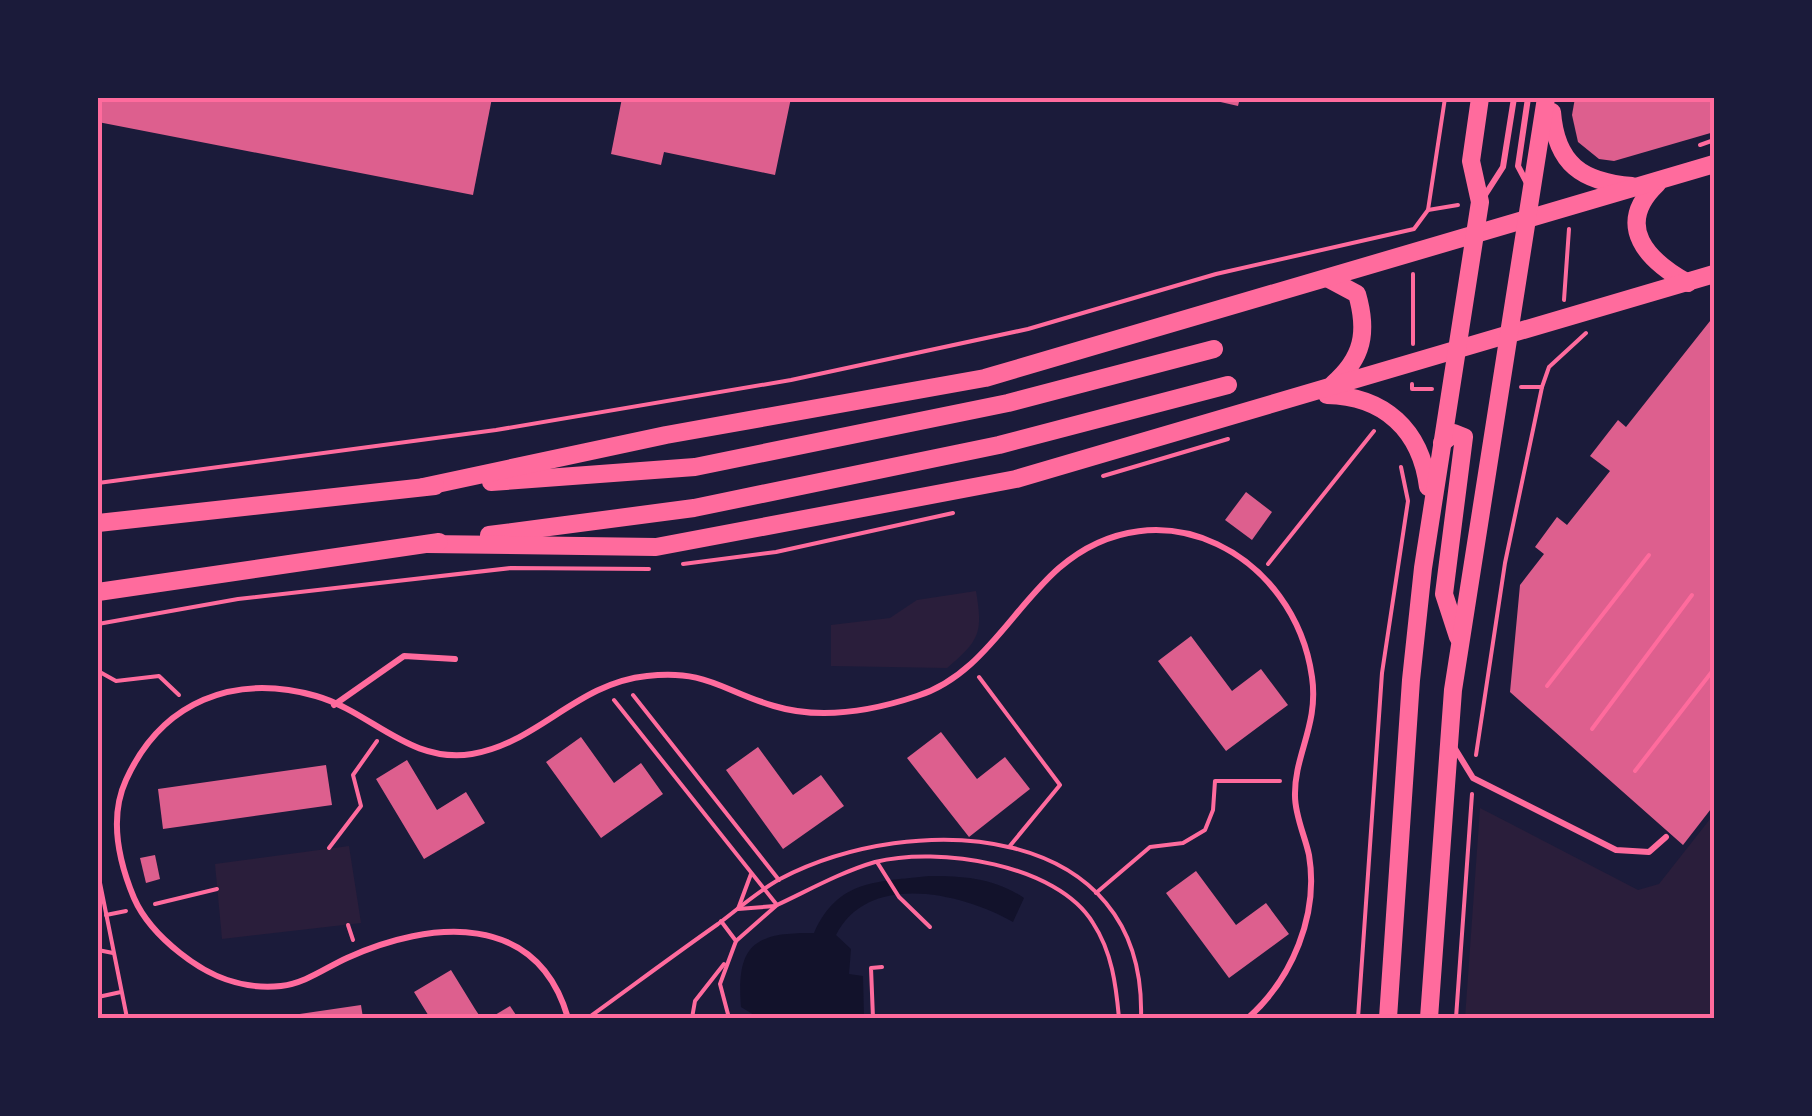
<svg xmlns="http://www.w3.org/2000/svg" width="1812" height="1116" font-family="Mulish,sans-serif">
<rect width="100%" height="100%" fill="#1b1b3a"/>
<!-- green -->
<g fill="#2a1e3b">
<path d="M 976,591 C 983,633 980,640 947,668 L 831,666 L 831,625 L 890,618 L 917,600 Z"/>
<polygon points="1480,808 1638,890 1659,884 1714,814 1714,1018 1465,1018"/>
<polygon points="349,846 361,923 222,939 215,864"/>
</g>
<!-- water -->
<path fill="#12122b" d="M 929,876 C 965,876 994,878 1024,898 L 1013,922 C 964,894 869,870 836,935 L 851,949 L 849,974 L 863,976 L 864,1018 L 759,1018 L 741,1007 C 736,945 754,932 814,933 C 838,879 877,882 929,876 Z"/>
<!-- building -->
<g fill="#dd5f8e">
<polygon points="98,98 492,98 473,195 98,122"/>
<polygon points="622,98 791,98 775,175 664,152 661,165 611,154"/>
<polygon points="1203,98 1240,98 1238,106"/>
<polygon points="1575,98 1714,98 1714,132 1614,161 1599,159 1578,142 1572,115"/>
<polygon points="1714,316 1714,805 1683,845 1510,692 1520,585 1544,554 1535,547 1557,517 1567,525 1610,471 1590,456 1618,420 1626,427"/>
<polygon points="1246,492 1272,512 1252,540 1225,520"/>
<polygon points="1191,636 1232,691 1261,669 1288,705 1226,751 1158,661"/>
<polygon points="941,732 977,779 1005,757 1030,789 969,837 907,758"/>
<polygon points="581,737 614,783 641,763 663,794 601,838 546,762"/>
<polygon points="758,747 793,795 821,775 844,806 783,849 726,770"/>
<polygon points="407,760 437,810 466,792 485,823 424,859 376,779"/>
<polygon points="326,765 332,805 163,829 158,789"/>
<polygon points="155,855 160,879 146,883 140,858"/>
<polygon points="1196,871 1236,925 1266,903 1289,934 1229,978 1166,893"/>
<polygon points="451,970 475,1009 481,1018 430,1018 414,992"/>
<polygon points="361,1005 363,1018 286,1018 286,1016"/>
<polygon points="510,1006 518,1018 490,1018"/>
</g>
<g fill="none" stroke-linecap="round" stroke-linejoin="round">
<!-- path -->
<g stroke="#ff6b9d" stroke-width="4">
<polyline points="1700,145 1714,140"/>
<polyline points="1428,210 1458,205"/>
<polyline points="1413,274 1413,344"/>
<polyline points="1564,300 1569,229"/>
<polyline points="1412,384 1412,389 1432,389"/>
<polyline points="1521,387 1542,387"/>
<polyline points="1103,476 1228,439"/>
<polyline points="98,483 496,430 791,380 1028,329 1216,274 1414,229 1428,210 1445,98"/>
<polyline points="683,564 776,552 953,513"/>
<polyline points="1268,564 1374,431"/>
<polyline points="98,624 238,599 511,568 649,569"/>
<polyline points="98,671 116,681 159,676 179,695"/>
<polyline points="979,677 1060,785 1009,847"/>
<polyline points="1547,686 1649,555"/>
<polyline points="633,695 779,880"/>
<path d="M 614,700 L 777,905 C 809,890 841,872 875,862 C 938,846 1057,864 1093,923 C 1112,952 1116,985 1119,1018"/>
<polyline points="1592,729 1692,595"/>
<polyline points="1476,755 1505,563 1542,387 1549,367 1586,333"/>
<polyline points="1635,771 1714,669"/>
<polyline points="329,848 361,806 353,775 377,741"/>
<polyline points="877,862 899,897 930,927"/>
<polyline points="98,873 127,1018"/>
<polyline points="751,874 738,909 775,906"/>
<polyline points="1096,893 1150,847 1183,843 1205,830 1213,810 1215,781 1280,781"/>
<polyline points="155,904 217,889"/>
<polyline points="106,915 126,911"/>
<polyline points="721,921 736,941 720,984 729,1018"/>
<polyline points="348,925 353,940"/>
<polyline points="736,941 777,905"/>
<polyline points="98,950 113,953"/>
<polyline points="98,997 121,992"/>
<polyline points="98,1015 98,1018"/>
<path d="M 588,1018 C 631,987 674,955 718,924 C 738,909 758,891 780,879 C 914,809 1147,820 1141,1018"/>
<polyline points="692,1018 695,1001 724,964"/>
<polyline points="873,1018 871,968 882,967"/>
<polyline points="1358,1018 1382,673 1408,501 1401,467"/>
<polyline points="1456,1018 1472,794"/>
</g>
<!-- service -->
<g stroke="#ff6b9d" stroke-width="6">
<polyline points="1527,183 1518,166 1528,98"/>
<polyline points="1485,195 1503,167 1514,98"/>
<polyline points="334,705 404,656 455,659"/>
<polyline points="1454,747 1473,778 1616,850 1649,852 1666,837"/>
<path d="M 568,1018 C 537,911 431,920 347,958 C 325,968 306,983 281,986 C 242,990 210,977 180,953 C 161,938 144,921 134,898 C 119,862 109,817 126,780 C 162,701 234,673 316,696 C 372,712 409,764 472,754 C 538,743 577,683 647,676 C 706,669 723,691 774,706 C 820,720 872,711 917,696 C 981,676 1011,610 1059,568 C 1160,481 1295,555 1312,677 C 1319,725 1294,755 1295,796 C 1295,816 1305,836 1309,855 C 1319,915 1292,979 1248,1018"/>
</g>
<!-- tertiary -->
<g stroke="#ff6b9d" stroke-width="18">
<path d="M 1552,112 C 1556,164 1582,182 1632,186"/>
<path d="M 1657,184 C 1613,226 1648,261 1688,283"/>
<path d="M 1329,279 L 1357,294 C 1368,332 1363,358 1333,384"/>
<path d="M 1327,395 C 1384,396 1421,430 1428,487"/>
<polyline points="1442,443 1454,433 1464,437 1444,594 1458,637"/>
<polyline points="491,482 695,467 1008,403 1214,349"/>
<polyline points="423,487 666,435 985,378 1714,164"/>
<polyline points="98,523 435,486"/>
<polyline points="489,535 694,508 999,445 1228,385"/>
<polyline points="427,544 656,547 1016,479 1714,274"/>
<polyline points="98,592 439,542"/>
<polyline points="1388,1018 1411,680 1423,568 1480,202 1471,161 1480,98"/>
<polyline points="1429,1018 1453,690 1546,98"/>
</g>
</g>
<!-- border -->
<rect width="1812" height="1116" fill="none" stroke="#1b1b3a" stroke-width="200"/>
<rect x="100" y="100" width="1612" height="916" fill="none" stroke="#ff6b9d" stroke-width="4"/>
</svg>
